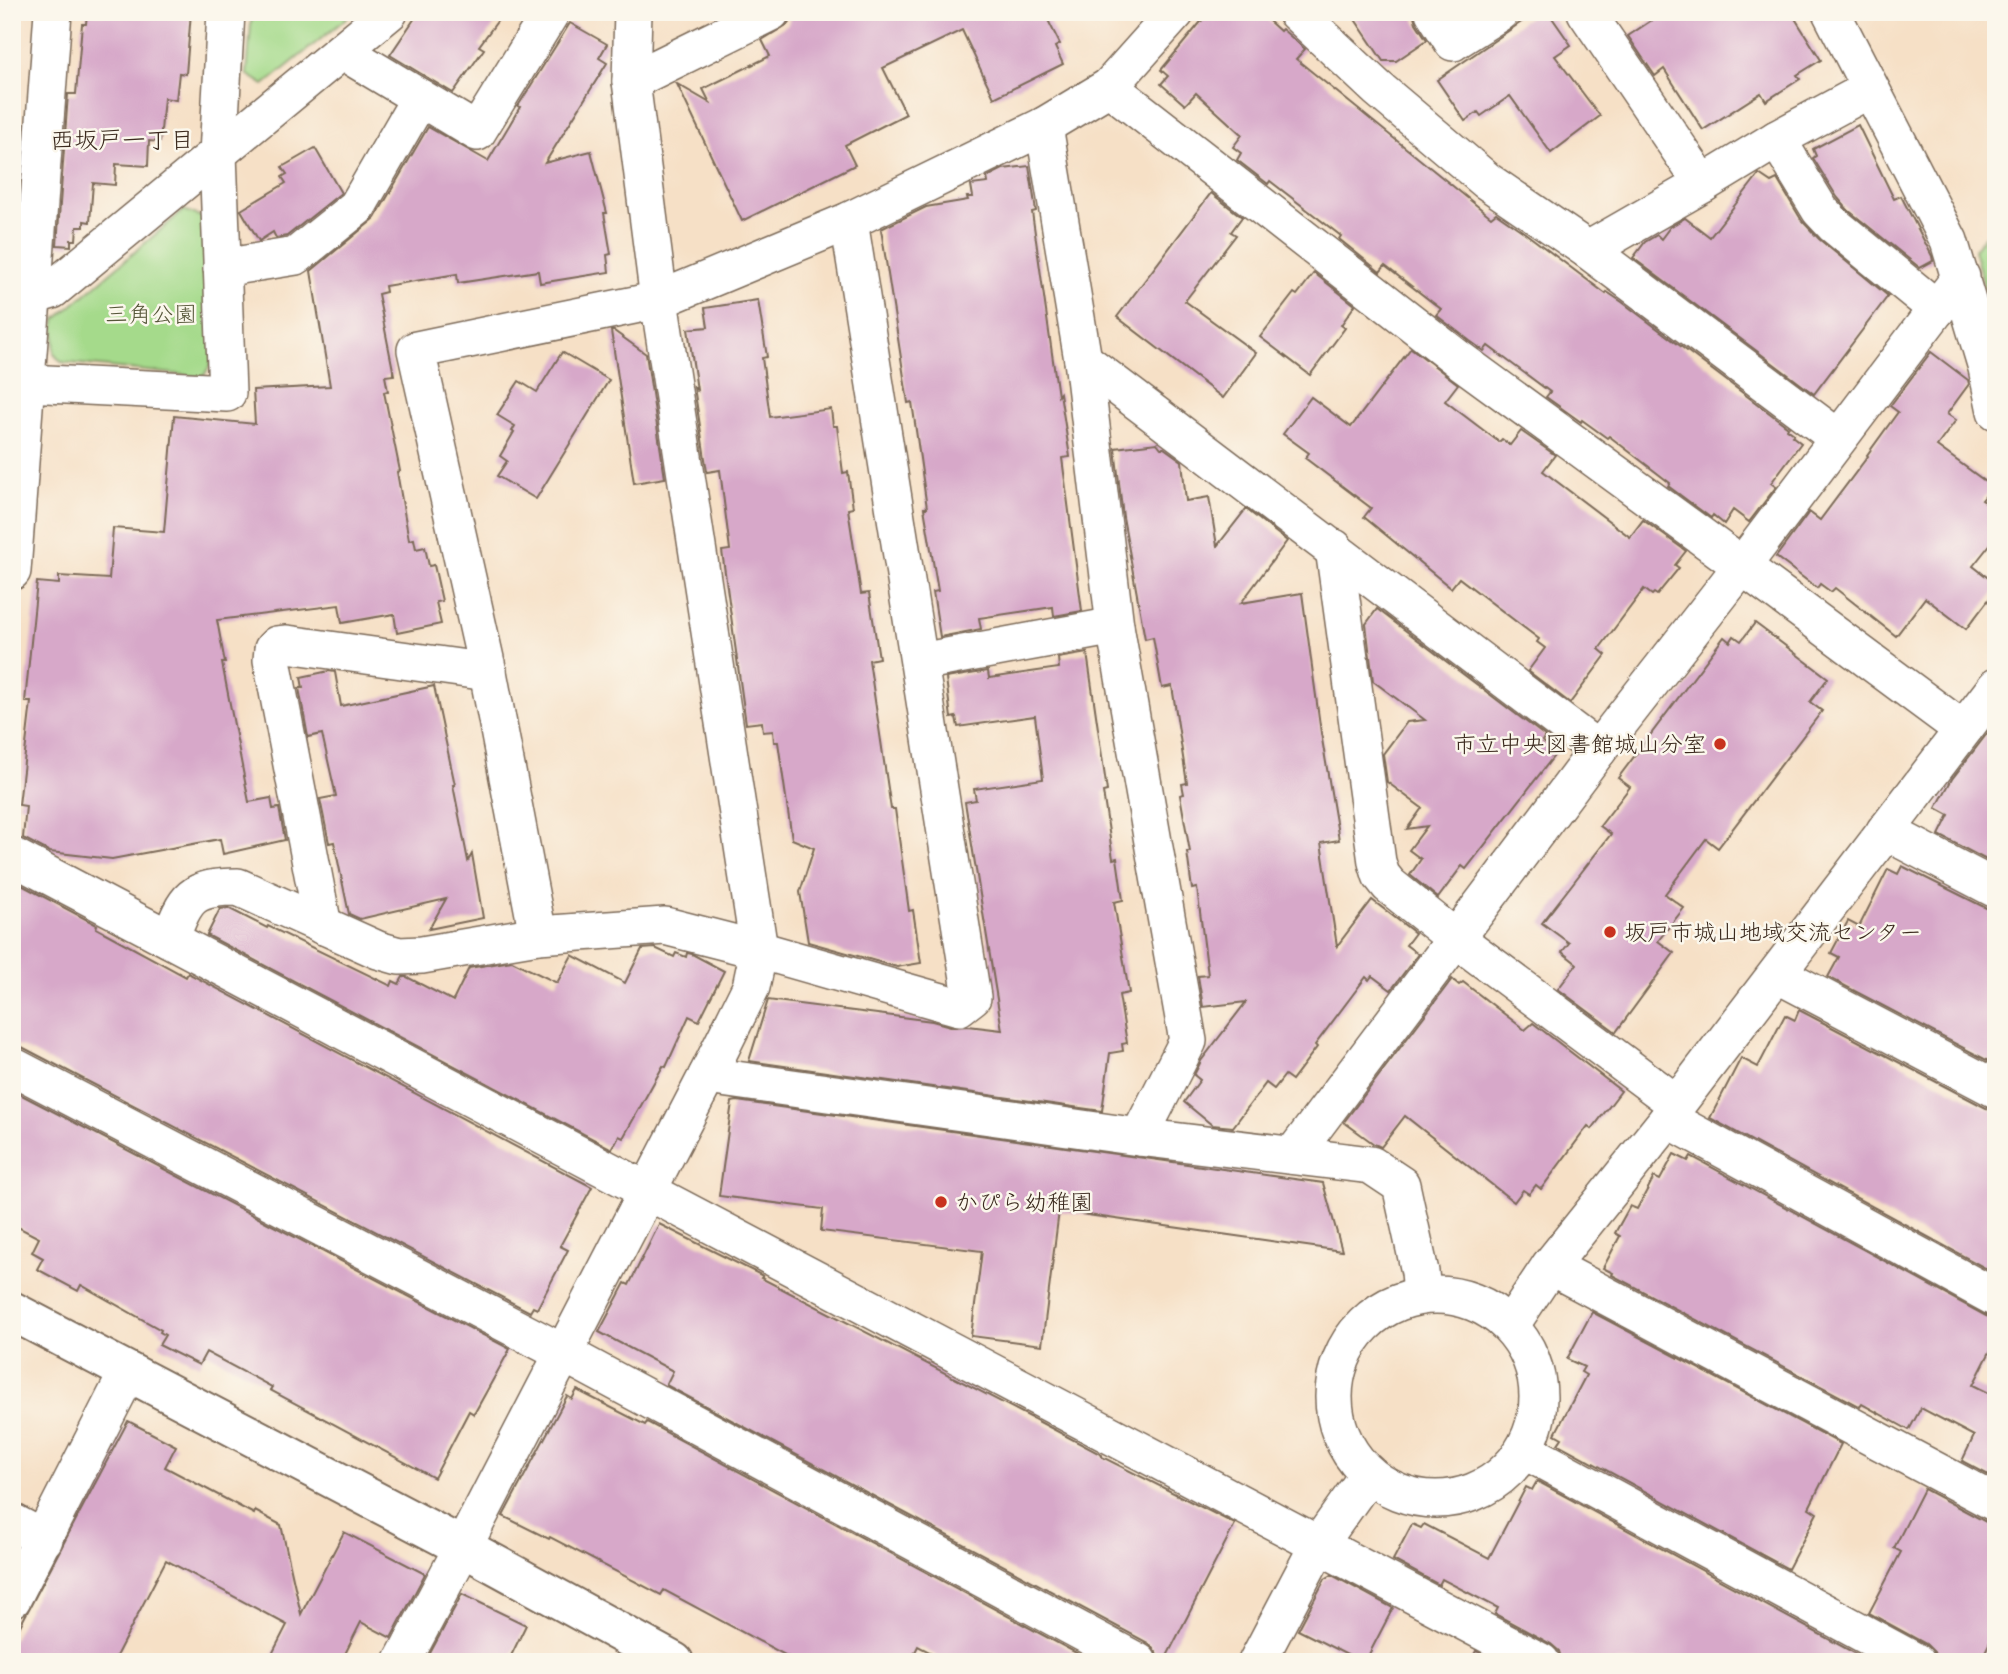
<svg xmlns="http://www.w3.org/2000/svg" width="2008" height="1674" font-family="Mynerve,'Klee One',sans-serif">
<rect width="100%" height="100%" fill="#fbf7ec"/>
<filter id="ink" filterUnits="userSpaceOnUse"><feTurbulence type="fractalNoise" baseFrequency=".0143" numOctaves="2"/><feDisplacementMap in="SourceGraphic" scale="14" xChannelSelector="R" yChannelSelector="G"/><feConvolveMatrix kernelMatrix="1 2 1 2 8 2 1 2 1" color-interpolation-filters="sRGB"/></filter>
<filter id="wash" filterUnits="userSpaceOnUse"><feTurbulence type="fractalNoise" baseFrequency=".00686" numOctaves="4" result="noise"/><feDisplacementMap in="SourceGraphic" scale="28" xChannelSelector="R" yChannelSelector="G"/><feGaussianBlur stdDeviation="1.57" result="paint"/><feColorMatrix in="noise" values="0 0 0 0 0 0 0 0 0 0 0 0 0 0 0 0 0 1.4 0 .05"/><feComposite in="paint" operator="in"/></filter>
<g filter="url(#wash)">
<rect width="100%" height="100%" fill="#f6e0c6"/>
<!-- green -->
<g fill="#a5da8b" stroke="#708254" stroke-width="2">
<polygon points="252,12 354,12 264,85 247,74"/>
<polygon points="184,210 202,217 213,361 203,377 61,362 54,354 55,320"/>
<polygon points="1996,231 1996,331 1974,250 1984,236"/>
</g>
<g id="blocks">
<!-- building -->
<g fill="#d7a8c9">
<polygon points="150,12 191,12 186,74 179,73 176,100 164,98 160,142 149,141 148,166 116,164 115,185 93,183 90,222 84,221 84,227 77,227 76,240 71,240 71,246 57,245 68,94 76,94 82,24 86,24 87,13 150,18"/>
<polygon points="419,12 504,12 479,46 484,49 453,93 390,55"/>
<polygon points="792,12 1044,12 1060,44 1055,47 1063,64 994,98 962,30 883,68 906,114 845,145 855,165 742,221 677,84 710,103 703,89 770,56 762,40 788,24"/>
<polygon points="1209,12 1259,12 1280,31 1282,29 1305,49 1296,59 1491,217 1496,213 1525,233 1606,294 1607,292 1622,302 1788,427 1787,429 1794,434 1792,436 1801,443 1771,483 1776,487 1749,522 1733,510 1724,524 1713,515 1711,518 1668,486 1670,483 1609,436 1607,438 1582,420 1581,422 1546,397 1550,392 1488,346 1484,351 1470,341 1436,315 1441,309 1385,266 1380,272 1339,239 1341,236 1270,181 1268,184 1237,160 1241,153 1233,147 1242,135 1196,93 1185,105 1161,84 1168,76 1161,70"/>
<polygon points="1350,12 1413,12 1416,23 1427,40 1396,61 1383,61"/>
<polygon points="1536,12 1548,12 1571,45 1555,56 1600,116 1551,153 1510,96 1481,116 1478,112 1465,121 1437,80"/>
<polygon points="1664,12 1791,12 1821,60 1797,75 1800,79 1766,101 1761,93 1703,130 1664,69 1655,76 1628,36"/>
<polygon points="570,23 607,44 599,58 607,63 545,163 591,151 607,213 604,213 611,254 607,255 609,272 540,283 538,271 458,283 457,274 385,286 386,292 378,294 394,375 385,376 388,391 384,392 400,471 397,472 409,540 414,539 416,549 425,547 429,566 434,565 442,601 436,602 441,624 397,633 394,614 342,623 339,605 217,620 225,663 222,663 249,802 271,798 273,809 279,808 285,840 223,854 220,839 112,859 50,852 23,838 26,806 19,805 31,702 25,702 37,582 59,584 59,576 109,579 113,528 164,532 174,416 255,424 253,390 330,386 311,271 375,218 428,127 488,161 520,107 518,106"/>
<polygon points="1858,125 1894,199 1901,196 1932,256 1933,261 1920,268 1848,210 1837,197 1813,158 1816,156 1813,149"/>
<polygon points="12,129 23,130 15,241 12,241"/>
<polygon points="315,148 341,193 287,236 276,238 273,232 259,241 241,210 286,183 282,177 287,174 282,167"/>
<polygon points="1029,166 1036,211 1032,212 1058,396 1060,393 1070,457 1062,458 1082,611 1054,616 1053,607 979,618 981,629 940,637 933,592 938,591 924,508 927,508 912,402 908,403 881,229 926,207 968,200 967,197 973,197 971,185 988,183 987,177 1003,169"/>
<polygon points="1759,174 1771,182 1777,179 1802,221 1819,239 1888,296 1814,394 1633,258 1645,242 1657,235 1661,239 1670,227 1685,218 1710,237"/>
<polygon points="1211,193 1242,217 1231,232 1236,235 1185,301 1256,353 1223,398 1117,317"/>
<polygon points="1314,273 1355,305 1341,325 1345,328 1310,375 1260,337 1294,293 1297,295"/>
<polygon points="758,300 767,357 762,358 770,417 831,409 833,426 837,426 843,473 848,472 853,508 848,509 861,594 869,593 879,658 869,660 891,809 895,809 909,911 913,910 921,963 897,967 808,942 800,892 814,848 792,839 778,742 774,742 773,731 763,732 762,722 746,724 722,551 730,550 720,470 707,472 694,387 697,390 688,329 708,327 705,308"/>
<polygon points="611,331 614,331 646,354 665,478 634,483"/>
<polygon points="1411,348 1458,384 1445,401 1499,442 1502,439 1510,445 1521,431 1555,455 1543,471 1630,537 1643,520 1686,551 1675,565 1679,568 1657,595 1654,593 1652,595 1644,589 1599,649 1606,655 1570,703 1528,671 1545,648 1537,642 1539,639 1459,578 1451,588 1364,517 1371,508 1305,458 1309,453 1283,434 1311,397 1351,427"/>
<polygon points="562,352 609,380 536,499 497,476 507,461 500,456 514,432 512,431 515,426 497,415 519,381 537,392"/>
<polygon points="1931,352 1968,380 1969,384 1947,414 1956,420 1937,446 1993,487 1982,500 1996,510 1996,537 1973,566 1996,584 1996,590 1966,629 1925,598 1896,636 1835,588 1831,592 1820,584 1817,588 1776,557 1809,512 1820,520 1868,456 1867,455 1898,412 1890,406"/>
<polygon points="1157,443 1161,448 1164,448 1182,461 1186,501 1209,497 1217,546 1246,509 1287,541 1241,603 1302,593 1321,733 1339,840 1321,843 1337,946 1372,900 1415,933 1406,945 1418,954 1391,990 1372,976 1369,980 1366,977 1315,1045 1317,1047 1292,1080 1285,1075 1274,1089 1266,1083 1233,1127 1212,1125 1184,1102 1200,1080 1194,1075 1201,1061 1246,1002 1203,1007 1198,976 1208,975 1197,888 1192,889 1187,852 1190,852 1180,795 1184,794 1182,784 1187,783 1172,686 1162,688 1153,637 1145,639 1123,517 1115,448"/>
<polygon points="1377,609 1545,736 1542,741 1557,752 1466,869 1462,866 1438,898 1410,875 1421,859 1409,850 1427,826 1407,829 1422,808 1387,782 1383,754 1407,722 1425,720 1373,681 1366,624"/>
<polygon points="1755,623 1828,678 1810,702 1822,711 1718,848 1706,839 1665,894 1684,908 1658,941 1674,953 1616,1032 1558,989 1577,964 1562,952 1569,943 1542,923 1611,834 1600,826 1630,787 1618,778 1724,637 1730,642 1734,636 1741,641"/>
<polygon points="1087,653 1107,791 1103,792 1113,859 1117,858 1123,900 1114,902 1129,993 1119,995 1127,1043 1122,1044 1123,1051 1110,1053 1102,1111 749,1061 768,1000 932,1021 954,1027 968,1026 1002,1030 965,802 976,800 974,789 1043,779 1035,716 958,727 956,717 951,718 946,678 988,671 989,678 1059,668 1058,658"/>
<polygon points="329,671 335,672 341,706 434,686 455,785 453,785 468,861 472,854 483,918 429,929 446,899 360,919 349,914 334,842 329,843 320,799 336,796 322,734 308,737 299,688 303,688 301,677"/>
<polygon points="1996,722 1996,865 1939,835 1949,815 1936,808 1952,779"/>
<polygon points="1902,866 1986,908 1996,910 1996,1065 1828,977 1839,957 1831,953 1848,921 1859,927 1888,869 1898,874"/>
<polygon points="12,880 97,925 96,928 186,977 188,973 592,1187 560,1246 568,1250 537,1309 533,1307 530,1312 22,1047 12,1045"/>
<polygon points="228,908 267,928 268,926 391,986 393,981 399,984 403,977 407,977 453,1001 469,968 512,961 557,983 572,955 625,983 642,949 655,948 674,957 676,953 686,957 687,953 692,954 724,971 699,1021 689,1016 666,1067 663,1066 623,1138 619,1136 612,1149 207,935 220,909"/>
<polygon points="1452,979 1459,985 1463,982 1525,1030 1533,1023 1621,1091 1592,1129 1588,1126 1541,1189 1536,1185 1529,1194 1523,1190 1514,1202 1405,1116 1381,1147 1374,1144 1344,1122"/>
<polygon points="1799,1010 1986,1108 1996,1110 1996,1274 1710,1118 1741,1058 1758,1067 1785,1015 1795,1020"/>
<polygon points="12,1090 510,1349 474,1414 469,1411 434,1478 270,1390 272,1387 206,1352 199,1365 159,1345 165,1335 160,1332 161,1330 81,1285 78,1291 37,1269 43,1258 32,1252 39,1238 12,1224"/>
<polygon points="737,1101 1323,1183 1342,1251 1059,1211 1042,1345 971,1336 982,1251 821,1231 823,1209 719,1196 732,1102"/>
<polygon points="1674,1154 1688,1161 1691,1156 1986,1316 1996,1319 1996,1340 1973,1385 1995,1396 1996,1394 1996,1479 1962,1461 1974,1436 1921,1408 1909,1430 1862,1404 1860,1407 1612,1275 1613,1273 1603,1268 1620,1236 1615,1233 1630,1206 1637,1209 1654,1177 1660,1180"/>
<polygon points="659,1224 763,1276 761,1278 1034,1419 1102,1455 1102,1457 1235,1524 1164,1662 1159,1662 1156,1652 1148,1643 666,1385 673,1371 599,1332 625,1283 629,1285"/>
<polygon points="1592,1312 1841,1444 1809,1508 1817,1513 1788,1569 1558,1444 1562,1438 1555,1434 1586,1375 1581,1372 1584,1367 1567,1359"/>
<polygon points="577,1390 645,1425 647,1422 1093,1662 949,1662 918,1646 910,1662 798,1662 664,1590 661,1595 550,1537 549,1539 503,1516 567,1396 572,1399"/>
<polygon points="128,1421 176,1446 165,1467 254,1514 255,1511 281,1525 301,1614 344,1532 425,1574 391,1638 361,1622 341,1662 268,1662 287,1625 166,1560 113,1662 12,1662 12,1641"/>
<polygon points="1537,1481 1871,1662 1562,1662 1559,1651 1551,1644 1495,1614 1498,1608 1442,1579 1439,1585 1393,1560 1412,1524 1421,1528 1424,1524 1489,1558 1526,1487 1532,1490"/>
<polygon points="1924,1489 1986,1522 1996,1524 1996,1630 1980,1662 1937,1662 1934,1652 1926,1644 1869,1613 1901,1552 1894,1548"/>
<polygon points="1332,1575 1393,1608 1365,1662 1361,1662 1298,1630 1325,1579"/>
<polygon points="462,1594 526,1625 508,1662 436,1662 428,1657"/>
<polygon points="1476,1651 1495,1662 1470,1662"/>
</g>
</g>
</g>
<g filter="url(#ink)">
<use href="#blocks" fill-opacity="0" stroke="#7c6a59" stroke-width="2"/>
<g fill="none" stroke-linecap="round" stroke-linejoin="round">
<defs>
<g id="street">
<polyline points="1296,12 1377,88 1487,181 1588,250 1703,184"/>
<polyline points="1434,12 1453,42 1500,12"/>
<polyline points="1586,12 1703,184 1777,139 1870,89"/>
<polyline points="1831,12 1949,241 1987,368 1996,411"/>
<polyline points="344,52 477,132 551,12"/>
<polyline points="631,81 771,12"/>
<polyline points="1109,87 1457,358 1742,566 1598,750 1293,1155"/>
<polyline points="1044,126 1083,360 1115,626 1188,1041 1139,1137"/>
<polyline points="1777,139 1820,210 1834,225 1937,309"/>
<polyline points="1588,250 1838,438"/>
<polyline points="222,268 296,256 357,207 420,98"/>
<polyline points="1961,277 1742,566 1962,729"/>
<polyline points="12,295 32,296 52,290 389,12"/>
<polyline points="1083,360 1598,750"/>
<polyline points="27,383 227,393 218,154 226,12"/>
<polyline points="1334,548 1377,862 1381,875 1389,885 1455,938 1677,1104"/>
<polyline points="12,571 53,12"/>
<polyline points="920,662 1115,626"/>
<polyline points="1885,831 1996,889"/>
<polyline points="12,856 1541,1662"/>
<polyline points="323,926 272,660 273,649 277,645 287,644 488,672"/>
<polyline points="538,935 488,672 416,350 659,300 849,221 1044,126 1109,87 1176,12"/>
<path d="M 170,939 C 186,898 190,887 238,887 L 378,950 L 399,956 L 422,955 L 538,935 L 665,926 L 759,950 L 959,1007 L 972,997 L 849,221"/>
<polyline points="1777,974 1996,1089"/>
<polyline points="12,1066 563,1353 1138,1662"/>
<polyline points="707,1076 1139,1137 1371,1165 1401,1185 1420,1272 1422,1293"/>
<polyline points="1668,1119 1996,1298"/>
<polyline points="1550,1266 1996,1503"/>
<circle cx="1436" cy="1397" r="102"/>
<polyline points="1510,1326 1550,1266 1668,1119 1677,1104 1996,687"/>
<polyline points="1524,1450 1916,1662"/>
<polyline points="12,1522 44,1539"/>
<polyline points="12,1599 128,1372"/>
<polyline points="402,1662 463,1547 707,1076 751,987 759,950 659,300 631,81 633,12"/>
<polyline points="1257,1662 1319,1544 1368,1475"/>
</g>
<polyline id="secondary" points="12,1311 463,1547 674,1662"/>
</defs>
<!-- street casing -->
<use href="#street" stroke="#7c6a59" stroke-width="40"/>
<!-- secondary casing -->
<use href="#secondary" stroke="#7c6a59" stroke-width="42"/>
<!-- street -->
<use href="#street" stroke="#fff" stroke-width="37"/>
<!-- secondary -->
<use href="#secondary" stroke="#fff" stroke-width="38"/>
</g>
</g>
<!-- markers -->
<g fill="#c8321e" stroke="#fbf7ec" stroke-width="2.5">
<circle cx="1720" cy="744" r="7"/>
<circle cx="1610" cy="932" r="7"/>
<circle cx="941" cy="1202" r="7"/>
</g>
<g text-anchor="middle" stroke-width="5" stroke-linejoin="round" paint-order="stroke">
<!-- park labels -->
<g font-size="23" fill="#565639" stroke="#fbf7ec">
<text x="151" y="322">三角公園</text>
</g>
<!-- poi labels -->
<g font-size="23" fill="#3b2a1e" stroke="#fbf7ec" text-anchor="start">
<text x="1706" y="752" text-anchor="end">市立中央図書館城山分室</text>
<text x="1624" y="940">坂戸市城山地域交流センター</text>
<text x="955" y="1210">かぴら幼稚園</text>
</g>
<!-- neighbourhood labels -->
<g font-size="24" fill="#3b2a1e" stroke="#fbf7ec">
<text x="122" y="148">西坂戸一丁目</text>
</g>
</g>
<!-- margin -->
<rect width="2008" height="1674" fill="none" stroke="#fbf7ec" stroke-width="42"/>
</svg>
